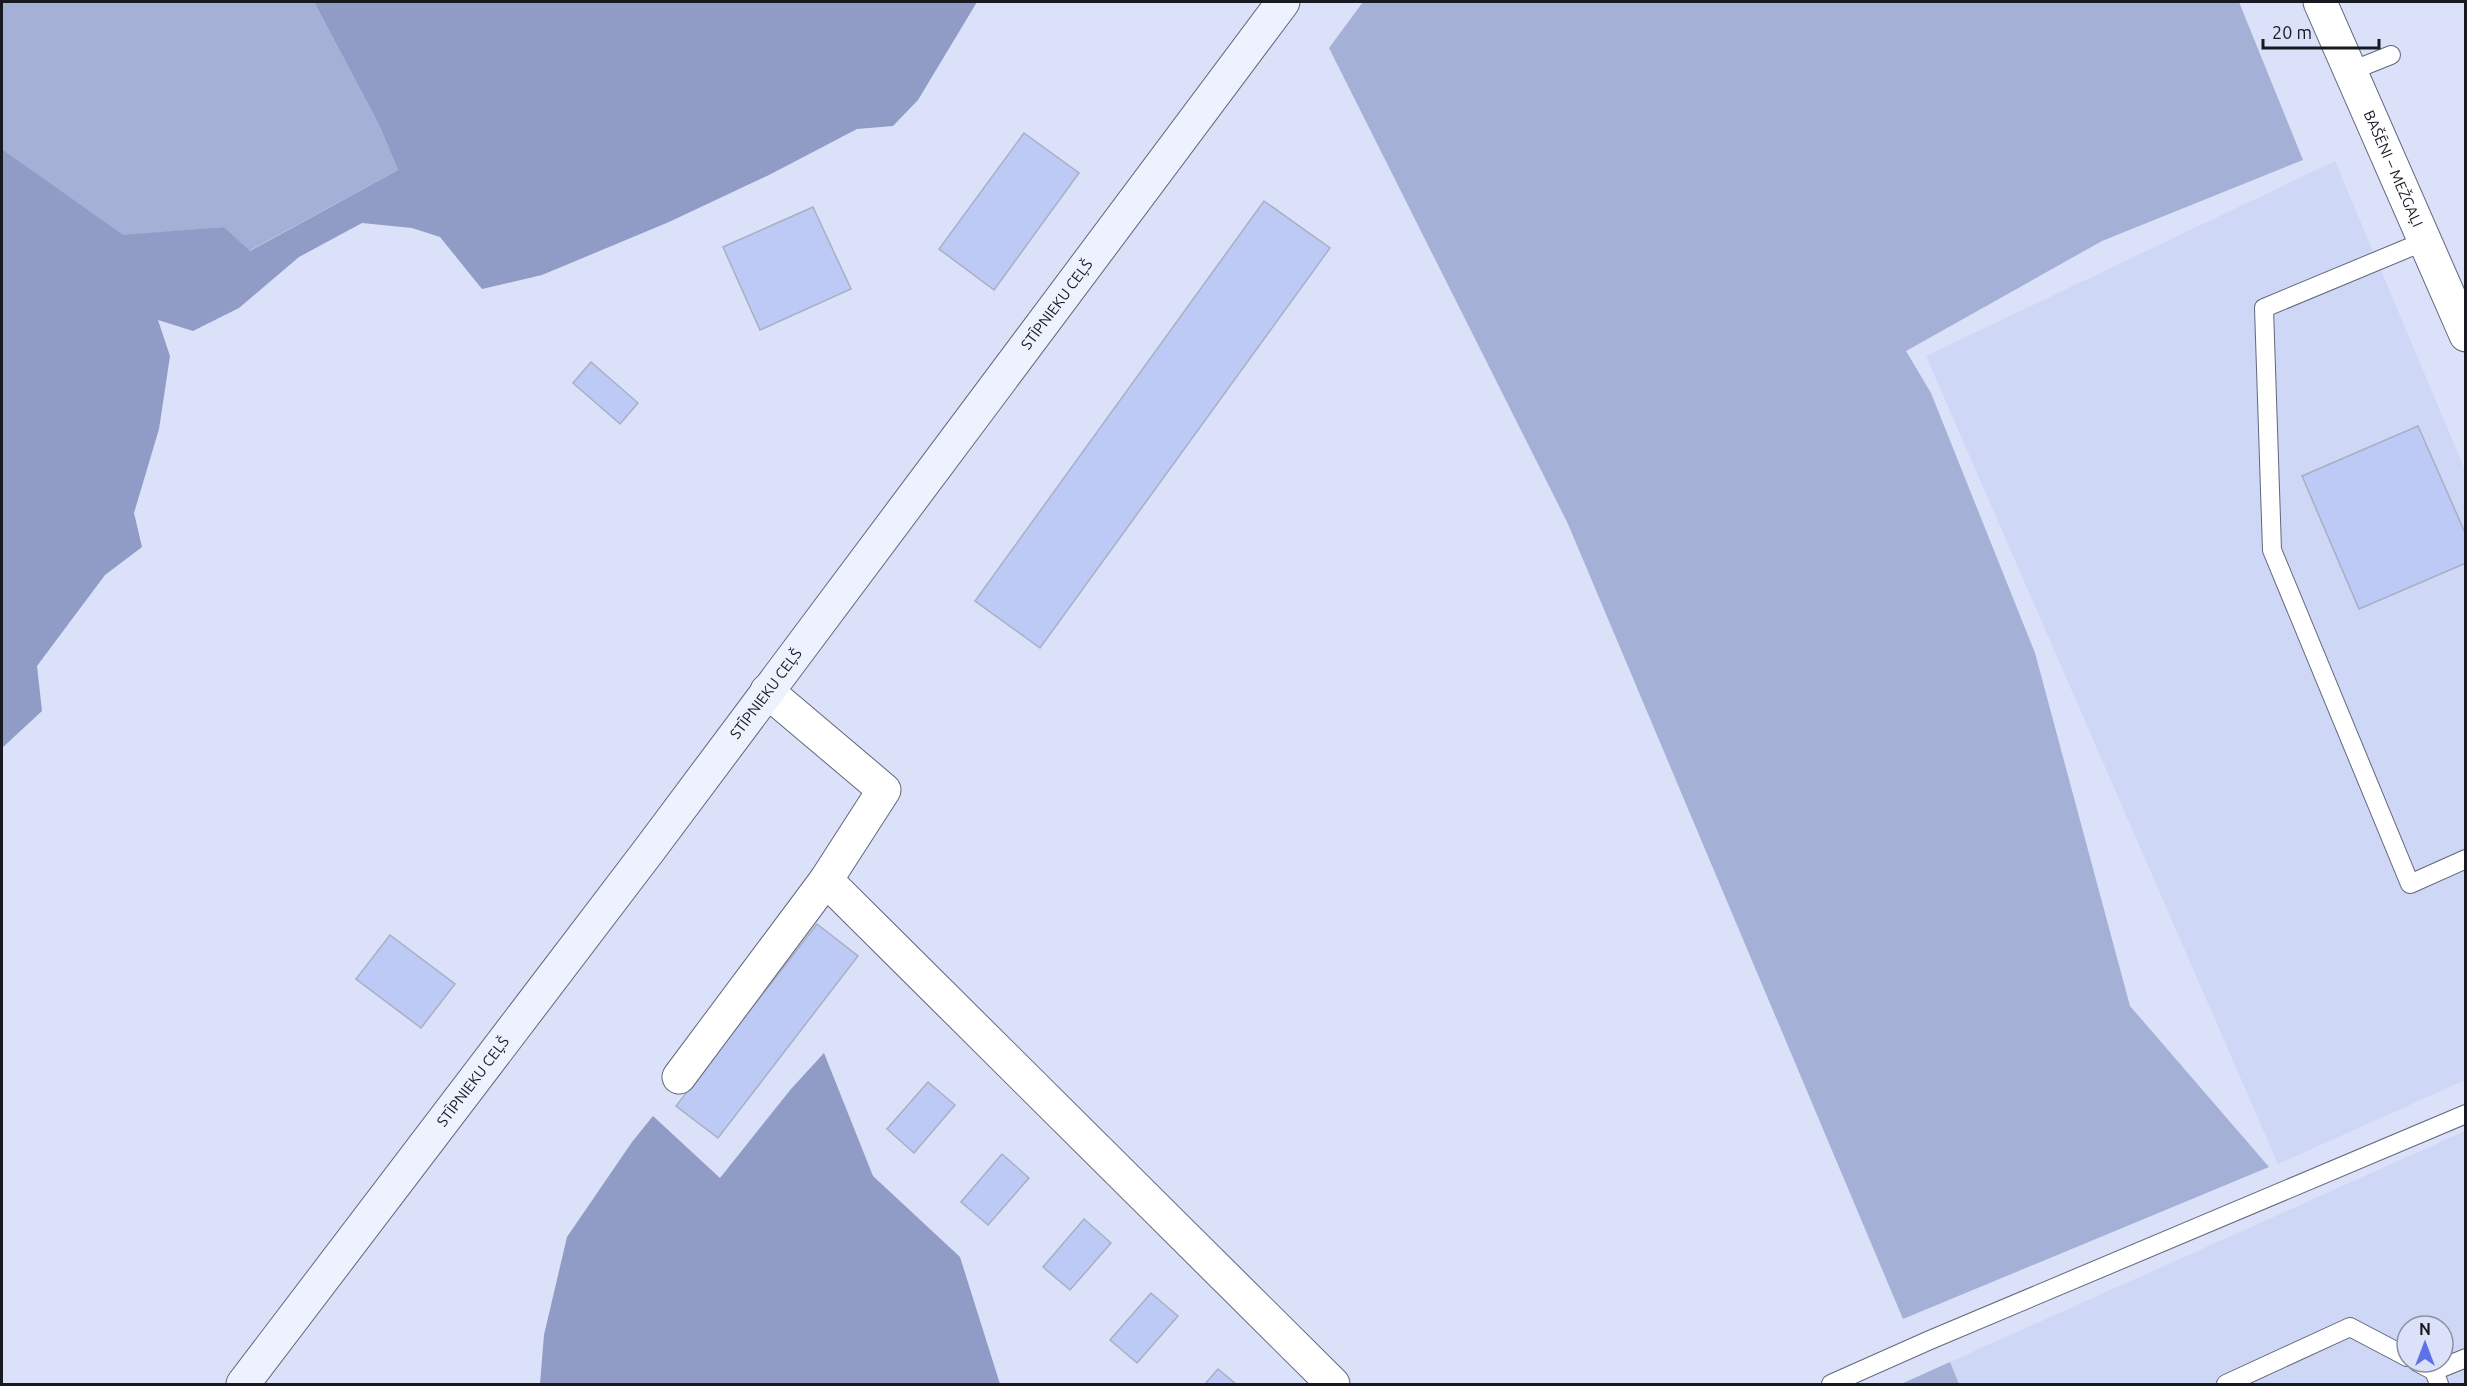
<svg xmlns="http://www.w3.org/2000/svg" width="2467" height="1386" font-family="Ubuntu,sans-serif">
<rect width="100%" height="100%" fill="#dae1f8"/>
<!-- built -->
<g fill="#cfd7f6" fill-rule="evenodd">
<polygon points="2335,161 2465,470 2465,1080 2278,1164 1926,356"/>
<path d="M 2465,1131 L 2465,1384 L 1959,1384 L 1950,1362 ZM 2407,1326 L 2443,1326 L 2443,1362 L 2407,1362 Z"/>
</g>
<!-- green -->
<g fill="#a5b0d6">
<polygon points="2,2 314,2 379,125 398,170 249,251 224,227 123,236 2,149"/>
<polygon points="1363,2 2239,2 2303,160 2102,241 1906,351 1931,393 2035,653 2130,1006 2269,1167 1903,1319 1568,524 1329,48"/>
<polygon points="1950,1362 1959,1384 1901,1384"/>
</g>
<!-- forest -->
<g fill="#909cc5">
<polygon points="314,2 977,2 918,100 893,126 857,129 769,175 669,222 542,275 482,289 440,237 412,228 362,223 299,257 239,308 193,331 158,320 170,356 159,429 134,513 142,547 105,575 37,666 42,711 2,748 2,149 123,235 224,227 250,251 398,170 379,125"/>
<polygon points="824,1053 873,1176 960,1257 1000,1384 540,1384 544,1335 567,1237 632,1142 653,1116 720,1178 791,1089"/>
</g>
<!-- building -->
<g fill="#bdcaf5" stroke="#a8afc5" stroke-width="1.5">
<polygon points="1024,133 1079,173 994,290 939,249"/>
<polygon points="1264,201 1330,248 1040,648 975,601"/>
<polygon points="813,207 851,289 760,330 723,247"/>
<polygon points="591,362 638,403 620,424 573,383"/>
<polygon points="2418,426 2466,535 2466,563 2359,609 2302,476"/>
<polygon points="817,924 858,956 718,1138 676,1106"/>
<polygon points="390,935 455,984 421,1028 356,979"/>
<polygon points="928,1082 955,1105 914,1153 887,1129"/>
<polygon points="1002,1154 1029,1178 988,1225 961,1202"/>
<polygon points="1084,1219 1111,1243 1070,1290 1043,1267"/>
<polygon points="1151,1293 1178,1316 1137,1363 1110,1340"/>
<polygon points="1218,1369 1236,1384 1205,1384"/>
</g>
<g fill="none" stroke-linecap="round" stroke-linejoin="round">
<defs>
<g id="service">
<polyline points="2351,71 2391,55"/>
<polyline points="2425,241 2264,308 2272,550 2410,884 2466,859"/>
<polyline points="2417,1362 2434,1371 2439,1384"/>
<polyline points="2434,1371 2466,1358"/>
<polyline points="1831,1384 1930,1340 2466,1114"/>
<polyline points="2226,1384 2350,1327 2407,1357"/>
</g>
<g id="minor">
<polyline points="767,691 884,790 826,880"/>
<polyline points="679,1077 826,880 1333,1384"/>
</g>
<g id="tertiary">
<path id="s1" d="M 2320,2 L 2466,335"/>
</g>
<g id="secondary">
<path id="s2" d="M 243,1384 L 650,849 L 1283,2"/>
</g>
</defs>
<!-- service casing -->
<use href="#service" stroke="#61677b" stroke-width="20"/>
<!-- minor casing -->
<use href="#minor" stroke="#61677b" stroke-width="35"/>
<!-- tertiary casing -->
<use href="#tertiary" stroke="#61677b" stroke-width="35"/>
<!-- secondary casing -->
<use href="#secondary" stroke="#61677b" stroke-width="35"/>
<!-- service -->
<use href="#service" stroke="#fff" stroke-width="18"/>
<!-- minor -->
<use href="#minor" stroke="#fff" stroke-width="33"/>
<!-- tertiary -->
<use href="#tertiary" stroke="#fff" stroke-width="33"/>
<!-- secondary -->
<use href="#secondary" stroke="#eef2fe" stroke-width="33"/>
</g>
<g text-anchor="middle" stroke-width="4.5" stroke-linejoin="round" paint-order="stroke">
<!-- street labels -->
<g font-size="15" fill="#181a22" stroke="#dae1f8">
<text dy="5" stroke="none"><textPath href="#s1" startOffset="182">BAŠĒNI – MEŽGAĻI</textPath></text>
<text dy="5" stroke="none"><textPath href="#s2" startOffset="1352">STĪPNIEKU CEĻŠ</textPath></text>
<text dy="5" stroke="none"><textPath href="#s2" startOffset="866">STĪPNIEKU CEĻŠ</textPath></text>
<text dy="5" stroke="none"><textPath href="#s2" startOffset="380">STĪPNIEKU CEĻŠ</textPath></text>
</g>
</g>
<!-- border -->
<rect width="2467" height="1386" fill="none" stroke="#181a22" stroke-width="6"/>
<!-- north arrow -->
<g transform="translate(2425 1344)"><circle r="28" fill="#dae1f8" stroke="#8c91a2" stroke-width="1.5"/>
<path d="M0-4.5L10 22L0 15L-10 22Z" fill="#5d71e8"/>
<text y="-9" font-size="16" font-weight="bold" text-anchor="middle" fill="#181a22">N</text>
</g>
<!-- scale -->
<path d="M2263 39v9h116v-9" fill="none" stroke="#181a22" stroke-width="3"/>
<text x="2272" y="39" font-size="18" fill="#181a22" stroke="#dae1f8" stroke-width="4.5" paint-order="stroke">20 m</text>
</svg>
